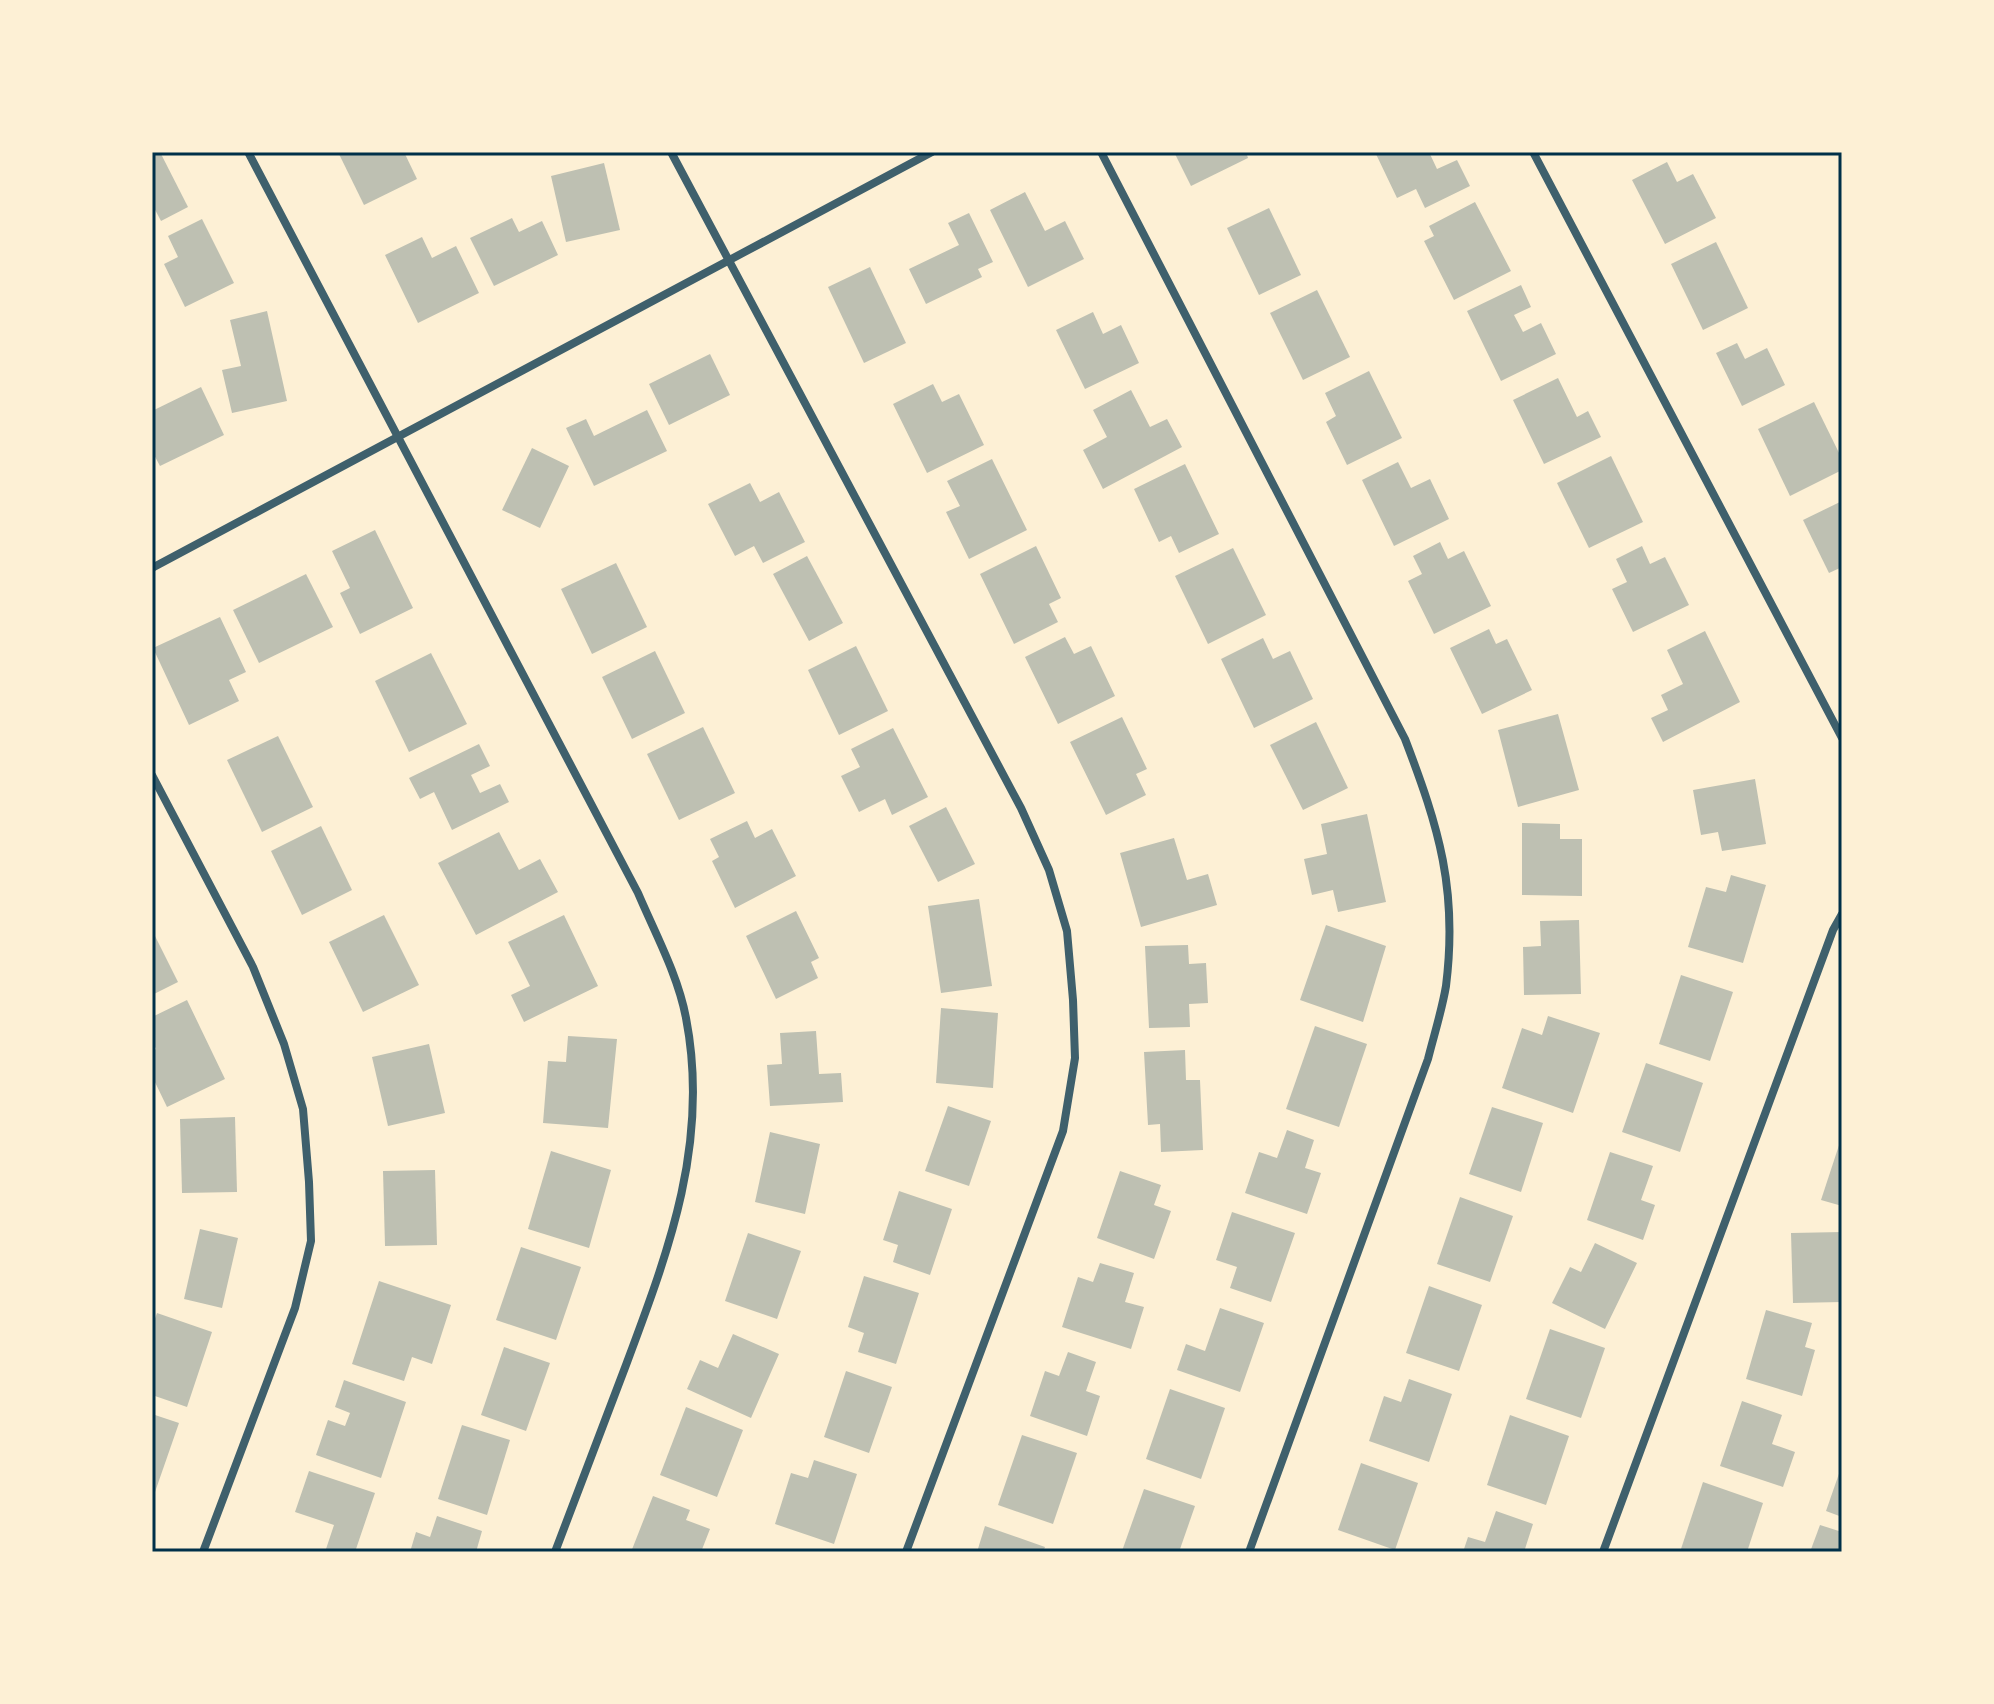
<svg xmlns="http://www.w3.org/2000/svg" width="1994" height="1704" font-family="'Fira Sans Condensed',sans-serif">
<rect width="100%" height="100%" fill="#fdf0d5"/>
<!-- building -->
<g fill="#bec0b2">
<polygon points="157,152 160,152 188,207 161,221 152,204 152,155"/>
<polygon points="338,152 404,152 417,179 364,205"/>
<polygon points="1174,152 1246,152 1248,158 1191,186"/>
<polygon points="1375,152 1429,152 1437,169 1457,160 1470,186 1425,208 1416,189 1397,198"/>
<polygon points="1667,162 1677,182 1693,174 1716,218 1665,244 1632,180"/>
<polygon points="604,163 620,230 566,242 551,176"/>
<polygon points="1025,192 1045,231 1065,221 1084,259 1028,287 990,210"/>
<polygon points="1475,202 1511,271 1454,300 1424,241 1434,236 1429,226"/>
<polygon points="1269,208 1301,275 1259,295 1227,228"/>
<polygon points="969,213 993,262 978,269 982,277 926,304 909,269 959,245 948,223"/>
<polygon points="512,218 519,232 542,221 558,255 494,286 470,238"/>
<polygon points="202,219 234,283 185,307 164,264 178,257 168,236"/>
<polygon points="422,237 432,258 456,246 479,293 418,323 385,255"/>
<polygon points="1716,242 1748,308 1703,330 1671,264"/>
<polygon points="870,267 906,343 864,363 828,287"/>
<polygon points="1521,285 1531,307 1514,315 1523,332 1541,323 1556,354 1501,381 1467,311"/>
<polygon points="1317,290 1350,357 1303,380 1270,313"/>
<polygon points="267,311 287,401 232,413 222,370 241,366 230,320"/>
<polygon points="1093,312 1103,334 1121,325 1139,363 1085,389 1056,330"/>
<polygon points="1737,343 1745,359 1767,348 1785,385 1742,406 1716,353"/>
<polygon points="710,354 730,395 669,425 649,384"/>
<polygon points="1369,371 1402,438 1347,465 1326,422 1336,416 1325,393"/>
<polygon points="1558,378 1577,417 1588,411 1601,437 1544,464 1513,400"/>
<polygon points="933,384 942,402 959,394 984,445 927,473 893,404"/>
<polygon points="201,387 224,435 160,466 152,451 152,411"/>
<polygon points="1131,390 1150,427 1167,419 1182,447 1103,489 1083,450 1107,437 1093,410"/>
<polygon points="1814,402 1842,459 1842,470 1790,496 1758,429"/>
<polygon points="647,410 667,451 594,486 566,428 586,419 594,436"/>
<polygon points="532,448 569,466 540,528 502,510"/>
<polygon points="1611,456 1643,522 1589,548 1557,483"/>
<polygon points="992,459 1027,530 969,559 946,512 960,506 947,481"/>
<polygon points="1398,462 1411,488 1430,479 1449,519 1394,546 1362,480"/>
<polygon points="1185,464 1219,534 1179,553 1171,536 1159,542 1134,489"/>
<polygon points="750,483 760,502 779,492 805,542 763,563 754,546 735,556 708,504"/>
<polygon points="1842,501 1842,567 1829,573 1803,520"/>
<polygon points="375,530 413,608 360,634 340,593 350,588 332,551"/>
<polygon points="1440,542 1448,559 1464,551 1491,606 1434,634 1408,581 1422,574 1413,556"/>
<polygon points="1036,546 1061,598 1049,604 1058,622 1014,644 980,574"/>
<polygon points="1642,546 1650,564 1665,557 1689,605 1633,632 1612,589 1627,582 1616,559"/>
<polygon points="1233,548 1266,615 1208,644 1175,576"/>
<polygon points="807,556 843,623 809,641 773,574"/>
<polygon points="616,563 647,627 592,654 561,589"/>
<polygon points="306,574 333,627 259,663 233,610"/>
<polygon points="220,617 246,672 229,680 239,701 189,725 153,648"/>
<polygon points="1489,629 1496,644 1507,639 1532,690 1482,714 1450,648"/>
<polygon points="1705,631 1740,702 1663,742 1651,718 1668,710 1661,695 1683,684 1667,650"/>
<polygon points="1065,637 1074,654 1091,646 1115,696 1058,724 1025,657"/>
<polygon points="1263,638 1273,659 1290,651 1313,699 1254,728 1221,659"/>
<polygon points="856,646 888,711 839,735 808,670"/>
<polygon points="655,651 685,713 632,739 602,677"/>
<polygon points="431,653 467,724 409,752 375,681"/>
<polygon points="1558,714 1579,790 1518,807 1498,730"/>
<polygon points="1122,717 1147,769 1136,774 1146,795 1106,815 1070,742"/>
<polygon points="1316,722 1348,788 1303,810 1270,745"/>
<polygon points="703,727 735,793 679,820 647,754"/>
<polygon points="893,728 928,797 892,815 885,799 859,812 841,776 860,767 851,749"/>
<polygon points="278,736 313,807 262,832 227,760"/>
<polygon points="479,744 490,766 471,775 480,793 500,784 509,802 452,830 434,792 420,799 409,778"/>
<polygon points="1755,779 1766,844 1722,851 1718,832 1701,835 1693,790"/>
<polygon points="946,807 975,864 938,882 909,826"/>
<polygon points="1367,814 1386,902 1338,912 1333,890 1312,895 1304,859 1327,854 1321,824"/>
<polygon points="747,821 755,838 772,829 796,876 735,908 712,861 719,857 710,839"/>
<polygon points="1522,823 1560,824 1560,839 1582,839 1582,896 1522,895"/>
<polygon points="321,826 352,890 302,915 271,851"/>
<polygon points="499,832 519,870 540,859 558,892 476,935 438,863"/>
<polygon points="1174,838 1187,880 1208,874 1217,905 1141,927 1120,853"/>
<polygon points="1731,875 1766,885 1743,963 1688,947 1706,887 1726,892"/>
<polygon points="979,899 992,986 941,993 928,906"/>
<polygon points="796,911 819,958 811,962 818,978 776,999 746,936"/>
<polygon points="384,915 419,985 363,1012 329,942"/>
<polygon points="564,915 598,986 524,1022 511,995 530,986 508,942"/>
<polygon points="1579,920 1581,994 1524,995 1523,947 1541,946 1540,921"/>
<polygon points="1326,925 1386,946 1363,1022 1300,1000"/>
<polygon points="152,930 178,982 152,995"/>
<polygon points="1188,945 1189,964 1206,963 1208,1003 1189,1004 1190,1027 1149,1028 1145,946"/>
<polygon points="1681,975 1733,992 1710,1061 1659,1044"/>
<polygon points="187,1000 225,1079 167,1107 152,1076 152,1052 156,1049 152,1040 152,1017"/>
<polygon points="941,1008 998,1013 993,1088 936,1083"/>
<polygon points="1548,1016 1600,1033 1573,1113 1502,1088 1522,1028 1542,1035"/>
<polygon points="1315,1026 1367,1044 1339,1127 1286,1109"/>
<polygon points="816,1031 819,1074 841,1073 843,1102 770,1106 767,1065 782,1064 780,1033"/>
<polygon points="568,1036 617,1039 608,1128 543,1123 548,1061 566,1062"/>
<polygon points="429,1044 445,1113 388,1126 372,1057"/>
<polygon points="1185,1050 1186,1080 1200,1080 1203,1150 1161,1152 1160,1124 1148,1125 1144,1052"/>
<polygon points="1646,1063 1703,1083 1680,1152 1622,1132"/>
<polygon points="948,1106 991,1121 969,1186 925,1171"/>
<polygon points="1492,1107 1543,1123 1521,1192 1469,1174"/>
<polygon points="235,1117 237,1192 182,1193 180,1119"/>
<polygon points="1287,1130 1314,1140 1305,1168 1321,1173 1307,1214 1245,1193 1259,1152 1277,1158"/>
<polygon points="770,1132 820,1144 805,1214 755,1202"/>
<polygon points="1842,1136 1842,1206 1821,1200"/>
<polygon points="551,1151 611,1170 589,1248 528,1229"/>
<polygon points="1610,1152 1653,1166 1641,1200 1655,1205 1643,1240 1587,1220"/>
<polygon points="435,1170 437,1245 385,1246 383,1171"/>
<polygon points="1120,1171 1161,1185 1154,1205 1171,1211 1154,1259 1097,1238"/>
<polygon points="899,1191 952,1209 930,1275 893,1262 898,1245 883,1240"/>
<polygon points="1460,1197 1513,1216 1490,1282 1437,1264"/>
<polygon points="1232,1212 1295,1233 1271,1302 1230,1288 1237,1267 1216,1260"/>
<polygon points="200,1229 238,1238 222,1308 184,1299"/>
<polygon points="1842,1232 1842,1302 1793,1303 1791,1233"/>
<polygon points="748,1233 801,1251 777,1319 725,1301"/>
<polygon points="1595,1243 1637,1263 1605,1329 1552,1303 1570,1267 1581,1272"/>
<polygon points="521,1247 581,1267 556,1340 496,1320"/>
<polygon points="1100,1263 1134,1273 1125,1302 1144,1307 1131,1349 1062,1327 1078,1277 1093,1282"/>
<polygon points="864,1276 919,1293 896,1364 858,1352 864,1333 848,1327"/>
<polygon points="379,1281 451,1305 432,1364 412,1357 404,1381 352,1364"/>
<polygon points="1429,1286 1482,1305 1459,1371 1406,1353"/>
<polygon points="1220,1308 1264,1323 1240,1392 1177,1370 1186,1344 1205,1351"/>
<polygon points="1766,1310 1812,1323 1805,1347 1815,1350 1802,1396 1746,1379"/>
<polygon points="157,1313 212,1332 187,1407 152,1395 152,1327"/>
<polygon points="1550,1329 1605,1348 1581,1418 1526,1399"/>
<polygon points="733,1334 779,1354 751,1418 687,1389 700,1360 718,1368"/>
<polygon points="504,1347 550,1363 526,1431 481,1415"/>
<polygon points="1068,1352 1096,1362 1086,1391 1100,1396 1087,1436 1030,1416 1045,1371 1059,1376"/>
<polygon points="846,1371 892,1387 869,1453 824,1437"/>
<polygon points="1409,1379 1452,1394 1429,1462 1369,1441 1384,1396 1401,1402"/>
<polygon points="344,1380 406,1402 381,1478 316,1455 328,1420 345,1426 350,1413 335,1407"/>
<polygon points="1170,1389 1225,1408 1201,1479 1146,1459"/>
<polygon points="1742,1401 1782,1415 1772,1444 1795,1452 1783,1487 1720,1466"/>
<polygon points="686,1407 743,1430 717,1497 660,1475"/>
<polygon points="152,1414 179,1423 155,1492 152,1491"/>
<polygon points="1510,1415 1569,1436 1546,1505 1487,1485"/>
<polygon points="462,1425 510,1440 487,1515 438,1499"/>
<polygon points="1022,1435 1077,1453 1053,1524 998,1505"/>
<polygon points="814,1460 857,1474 834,1544 775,1524 791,1473 808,1478"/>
<polygon points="1361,1463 1418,1483 1395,1550 1338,1530"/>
<polygon points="1842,1465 1842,1517 1826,1511"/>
<polygon points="309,1471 375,1493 355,1552 325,1552 334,1525 295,1512"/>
<polygon points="1703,1482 1763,1503 1747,1552 1680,1552"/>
<polygon points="1144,1489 1195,1506 1179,1552 1122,1551"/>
<polygon points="653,1496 690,1510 686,1520 710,1529 701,1552 631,1552"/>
<polygon points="1496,1511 1533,1524 1524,1552 1463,1552 1468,1537 1485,1542"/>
<polygon points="437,1516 482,1531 476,1552 410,1552 416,1532 430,1537"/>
<polygon points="1820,1525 1842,1532 1842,1552 1810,1552"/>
<polygon points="985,1526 1045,1547 1043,1552 977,1552"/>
</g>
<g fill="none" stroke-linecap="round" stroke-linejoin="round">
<!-- minor -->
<g stroke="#3f606c" stroke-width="8">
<path d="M 248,152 L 638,893 C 655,933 678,975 686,1018 C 710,1142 669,1250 626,1365 C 602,1427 579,1490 555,1552"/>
<polyline points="671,152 1021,808 1049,870 1067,931 1073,1000 1075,1058 1063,1131 906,1552"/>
<path d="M 1101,152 L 1405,739 C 1439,828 1458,890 1446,986 C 1442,1010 1434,1035 1428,1059 L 1249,1552"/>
<polyline points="1533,152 1842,738"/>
<polyline points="152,568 932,152"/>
<polyline points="152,775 253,967 284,1044 303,1109 309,1182 311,1241 295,1308 203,1552"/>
<polyline points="1603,1552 1833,930 1842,914"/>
</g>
</g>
<!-- border -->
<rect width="1994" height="1704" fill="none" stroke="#fdf0d5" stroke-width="308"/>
<rect x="154" y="154" width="1686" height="1396" fill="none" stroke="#003049" stroke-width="3"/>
</svg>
